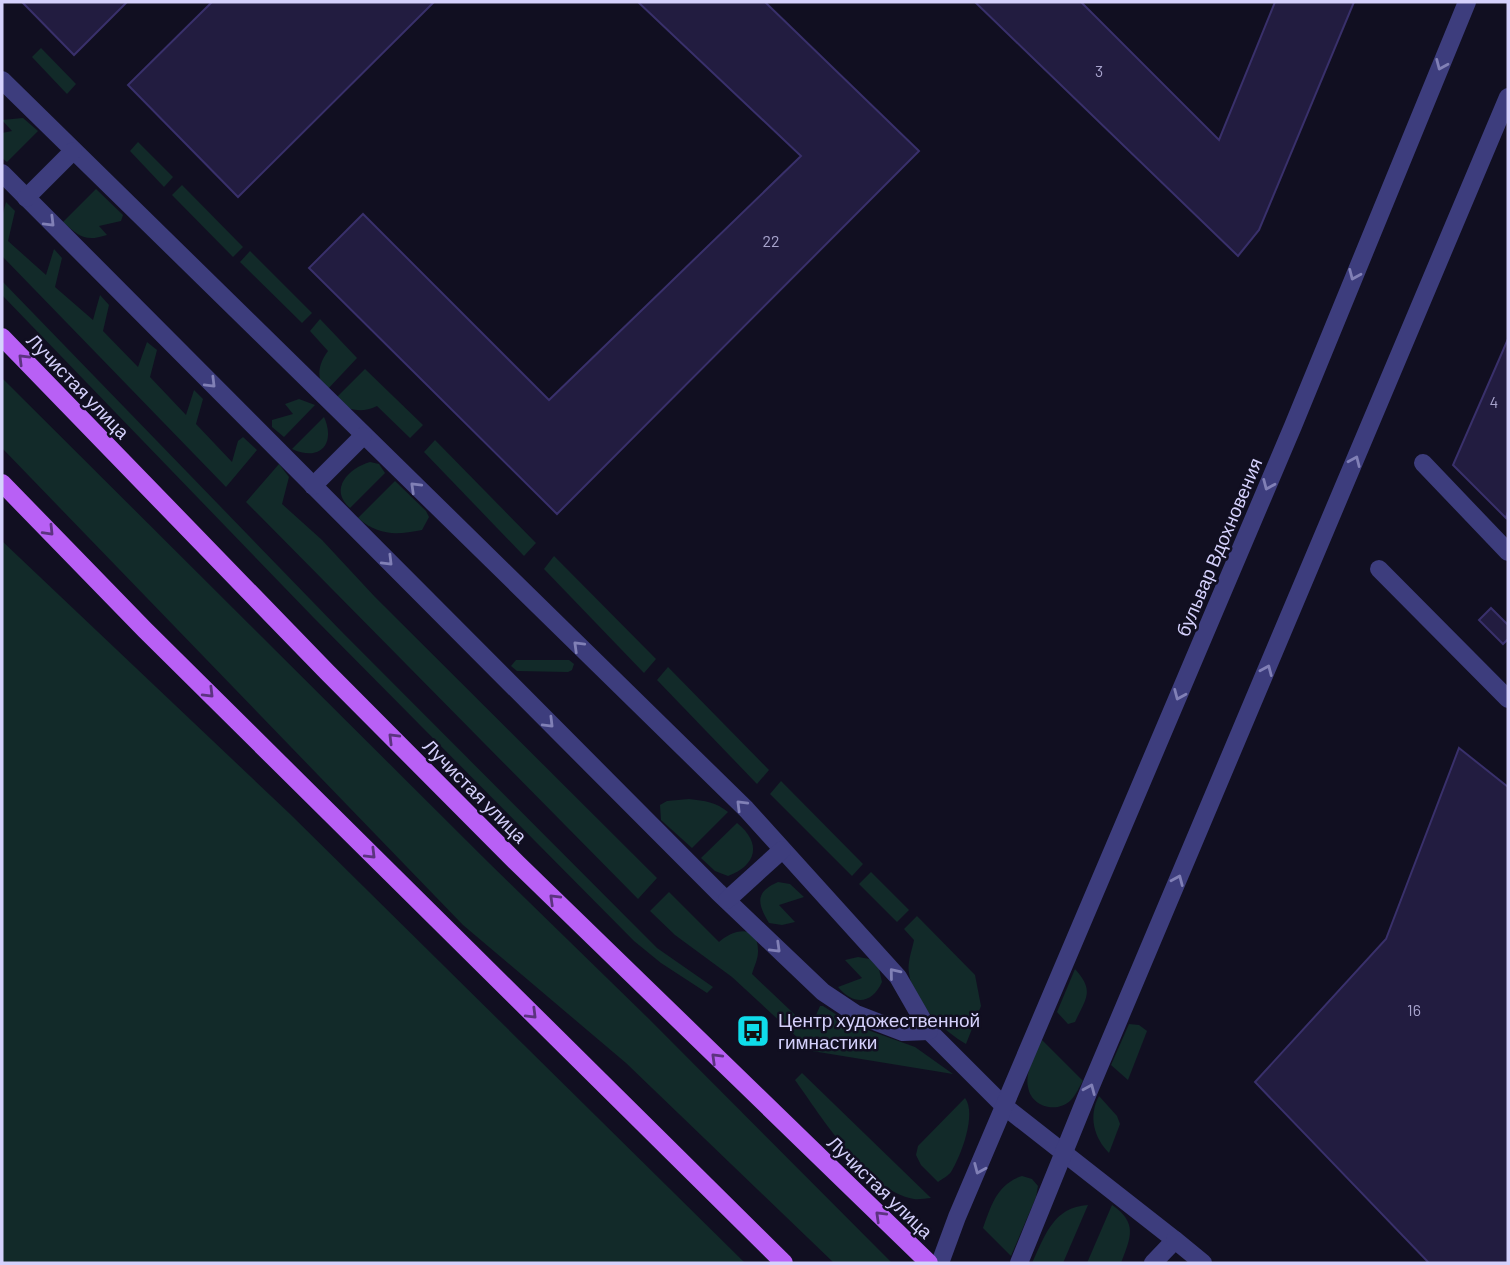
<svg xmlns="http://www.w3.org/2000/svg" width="1510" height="1265" font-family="Barlow,sans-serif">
<rect width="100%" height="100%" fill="#110f21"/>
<!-- green -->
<g fill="#122a29">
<polygon points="41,48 76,84 67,94 32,57"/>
<polygon points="23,118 38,131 7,162 2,158 2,133 12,131 2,120"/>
<polygon points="138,142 173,177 164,187 130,151"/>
<polygon points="182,185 243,247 233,257 172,195"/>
<path d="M 96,189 L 123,215 L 121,221 L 99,226 L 107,235 C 85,242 80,237 63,222 Z"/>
<polygon points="6,202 15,211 8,241 46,275 54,249 62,258 55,287 93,320 100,295 109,305 103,331 138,367 147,342 157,350 150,377 186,415 194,390 203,399 196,424 232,462 238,441 243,437 257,450 226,487 2,256 2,217"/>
<polygon points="250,251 312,313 302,323 240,262"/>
<polygon points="2,281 342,632 657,948 713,987 707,993 661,963 634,941 312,616 2,295"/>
<path d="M 320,319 L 357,358 L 326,391 C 316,378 318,364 328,351 L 310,331 Z"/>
<path d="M 365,369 L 423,425 L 410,438 L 377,406 C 360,414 349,410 334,400 Z"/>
<polygon points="2,378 488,862 649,1019 892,1263 834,1263 626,1063 463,925 2,448"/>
<polygon points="299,399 315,405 284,437 272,427 272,420 293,414 285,404"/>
<path d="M 324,417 C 336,444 320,462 292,449 Z"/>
<polygon points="435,440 536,543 524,556 424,452"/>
<path d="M 370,462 L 379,464 L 385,473 L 350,508 C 328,489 349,468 370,462 Z"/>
<polygon points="279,464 289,477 282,504 322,540 375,597 657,878 638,899 246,502"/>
<path d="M 395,481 L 426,511 L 429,517 L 422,530 C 396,535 379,536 358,518 Z"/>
<polygon points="2,541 290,814 745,1263 2,1263"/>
<polygon points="554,556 656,659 644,673 544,569"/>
<polygon points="516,660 569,660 574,664 572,670 568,672 517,671 511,666"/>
<polygon points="668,667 769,770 757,784 657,680"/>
<polygon points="781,781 863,864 852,876 770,794"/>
<path d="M 689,799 C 705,801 716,802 728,812 L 692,848 L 661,820 L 660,805 L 667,801 Z"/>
<path d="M 737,823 C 762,843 757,865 728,876 L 715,871 L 701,858 Z"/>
<polygon points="871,872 909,910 897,922 859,884"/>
<path d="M 778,882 L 790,884 L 804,897 L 779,905 L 795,922 L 782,925 L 769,923 C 757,903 755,892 778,882 Z"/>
<path d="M 669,892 L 719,942 C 733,929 759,923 758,952 C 758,959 754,967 752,974 L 810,1029 L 820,1006 L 823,1006 L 851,1024 L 915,1047 L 953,1074 L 812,1051 L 732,977 L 675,935 L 650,911 Z"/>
<path d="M 917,916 L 975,975 L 981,1006 L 966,1044 C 943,1031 912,1000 909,973 C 907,963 912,950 914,940 L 904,929 Z"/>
<path d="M 858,957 L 870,959 L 879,969 L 882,982 C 872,1004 854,1006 838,987 L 862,978 L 845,960 Z"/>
<path d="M 1075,969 C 1095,991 1086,998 1075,1022 L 1068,1024 L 1057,1012 Z"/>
<polygon points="1129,1024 1139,1025 1147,1031 1128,1080 1111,1065"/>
<path d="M 1042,1040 L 1083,1081 C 1079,1087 1076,1095 1071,1100 C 1057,1114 1031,1107 1028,1087 C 1025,1071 1036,1053 1042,1040 Z"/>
<path d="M 802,1073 L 931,1198 C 926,1198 919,1200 914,1199 C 867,1191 821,1116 795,1080 Z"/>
<path d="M 1099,1096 L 1117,1116 L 1120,1124 L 1109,1153 C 1094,1138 1088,1116 1099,1096 Z"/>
<path d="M 965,1098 C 977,1114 961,1156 951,1172 C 948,1176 942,1179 938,1182 L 921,1165 L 916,1155 L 918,1146 Z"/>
<path d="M 1022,1176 L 1032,1179 L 1038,1186 L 1036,1197 L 1011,1256 L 983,1228 C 991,1206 997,1184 1022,1176 Z"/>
<path d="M 1088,1205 L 1063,1263 L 1032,1263 C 1045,1236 1053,1207 1088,1205 Z"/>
<path d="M 1112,1205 C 1138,1223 1131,1237 1121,1263 L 1087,1263 Z"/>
</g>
<!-- building -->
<g fill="#221c40" stroke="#39306b" stroke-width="2">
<polygon points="22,2 127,2 74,55"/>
<polygon points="212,2 434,2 238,197 128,85"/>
<polygon points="638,2 765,2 919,151 557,514 309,268 363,214 549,400 801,156"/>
<polygon points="975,2 1081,2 1219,140 1275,2 1354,2 1259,230 1238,256"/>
<polygon points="1508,339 1508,511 1506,518 1453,465"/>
<polygon points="1491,608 1508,625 1508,639 1503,644 1479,620"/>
<polygon points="1459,748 1508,787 1508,1263 1429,1263 1255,1082 1386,939"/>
</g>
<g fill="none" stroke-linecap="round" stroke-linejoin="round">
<!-- minor -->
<g stroke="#3d3d7d" stroke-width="18">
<polyline points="2,80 746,809 898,977 929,1031 1004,1106 1175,1240 1153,1263"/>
<polyline points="2,173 718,892 823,992 856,1014 903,1032 929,1031"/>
<polyline points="26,198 73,151"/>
<polyline points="1423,463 1508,552"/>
<polyline points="313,486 363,436"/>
<polyline points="1379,569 1508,699"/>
<polyline points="727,900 782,850"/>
<polyline points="1175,1240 1203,1263"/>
<polyline points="940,1263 957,1217 1293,426 1467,2"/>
<polyline points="1019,1263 1090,1088 1508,97"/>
</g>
<!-- major -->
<g stroke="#b860f5" stroke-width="18">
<polyline points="2,337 327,672 517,863 929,1263"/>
<polyline points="2,483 145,630 784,1263"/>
</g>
</g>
<!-- one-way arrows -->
<defs><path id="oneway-chevron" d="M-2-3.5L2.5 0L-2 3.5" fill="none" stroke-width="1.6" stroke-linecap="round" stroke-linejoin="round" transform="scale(1.75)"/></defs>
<g stroke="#8180b6">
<use href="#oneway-chevron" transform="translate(1441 65) rotate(113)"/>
<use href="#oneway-chevron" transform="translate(50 222) rotate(45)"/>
<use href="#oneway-chevron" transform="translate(1354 275) rotate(113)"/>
<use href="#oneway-chevron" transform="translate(211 383) rotate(45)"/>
<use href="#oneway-chevron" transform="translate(1355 461) rotate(-66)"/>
<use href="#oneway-chevron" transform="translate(1268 485) rotate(113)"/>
<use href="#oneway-chevron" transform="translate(415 487) rotate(-136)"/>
<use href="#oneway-chevron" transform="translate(388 561) rotate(45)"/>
<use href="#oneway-chevron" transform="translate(578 646) rotate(-136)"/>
<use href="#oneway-chevron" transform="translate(1267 670) rotate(-67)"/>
<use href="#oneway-chevron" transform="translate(1179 695) rotate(113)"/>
<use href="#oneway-chevron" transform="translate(549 723) rotate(45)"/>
<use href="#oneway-chevron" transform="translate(741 805) rotate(-135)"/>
<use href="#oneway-chevron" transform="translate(1178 880) rotate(-67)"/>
<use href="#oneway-chevron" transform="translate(776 948) rotate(44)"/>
<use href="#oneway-chevron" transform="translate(894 973) rotate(-129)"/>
<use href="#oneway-chevron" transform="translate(1090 1089) rotate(-67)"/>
<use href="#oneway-chevron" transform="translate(979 1169) rotate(113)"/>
</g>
<g stroke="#5c3380">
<use href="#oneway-chevron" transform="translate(23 359) rotate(-135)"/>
<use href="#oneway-chevron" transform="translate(49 531) rotate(46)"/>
<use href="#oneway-chevron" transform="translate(209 693) rotate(45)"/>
<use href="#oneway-chevron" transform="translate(393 738) rotate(-135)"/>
<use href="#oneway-chevron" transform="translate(371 854) rotate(45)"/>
<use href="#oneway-chevron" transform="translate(554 899) rotate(-136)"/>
<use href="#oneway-chevron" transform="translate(532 1014) rotate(45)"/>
<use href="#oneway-chevron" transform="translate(716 1058) rotate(-136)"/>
<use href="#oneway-chevron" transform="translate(880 1216) rotate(-136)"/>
</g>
<!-- icons -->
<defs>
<symbol id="bus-square" viewBox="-11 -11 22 22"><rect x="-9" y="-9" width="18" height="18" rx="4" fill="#0fdcea" stroke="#110f21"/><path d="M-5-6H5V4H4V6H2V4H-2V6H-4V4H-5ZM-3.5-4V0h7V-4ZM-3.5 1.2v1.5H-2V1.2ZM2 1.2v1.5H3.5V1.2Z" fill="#111"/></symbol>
</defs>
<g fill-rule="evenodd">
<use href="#bus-square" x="734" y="1012" width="38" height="38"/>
</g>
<g text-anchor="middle" stroke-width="5" stroke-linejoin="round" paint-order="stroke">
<!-- number labels -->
<g font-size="16" fill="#a8a4cd">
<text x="1099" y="77">3</text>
<text x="771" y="247">22</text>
<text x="1494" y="408">4</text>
<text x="1414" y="1016">16</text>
</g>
<!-- street labels -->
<g font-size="19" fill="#d5d1fc" stroke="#110f21">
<text transform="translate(78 386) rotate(46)" y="7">Лучистая улица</text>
<text transform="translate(1219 547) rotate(-67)" y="7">бульвар Вдохновения</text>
<text transform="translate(475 791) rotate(45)" y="7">Лучистая улица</text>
<text transform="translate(880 1187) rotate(44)" y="7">Лучистая улица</text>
</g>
<!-- poi labels -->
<g font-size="19" fill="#d5d1fc" stroke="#110f21" text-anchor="start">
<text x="778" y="1027">Центр художественной<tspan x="778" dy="22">гимнастики</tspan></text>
</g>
</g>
<!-- border -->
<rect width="1510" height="1265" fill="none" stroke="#d5d1fc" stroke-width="7"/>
</svg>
